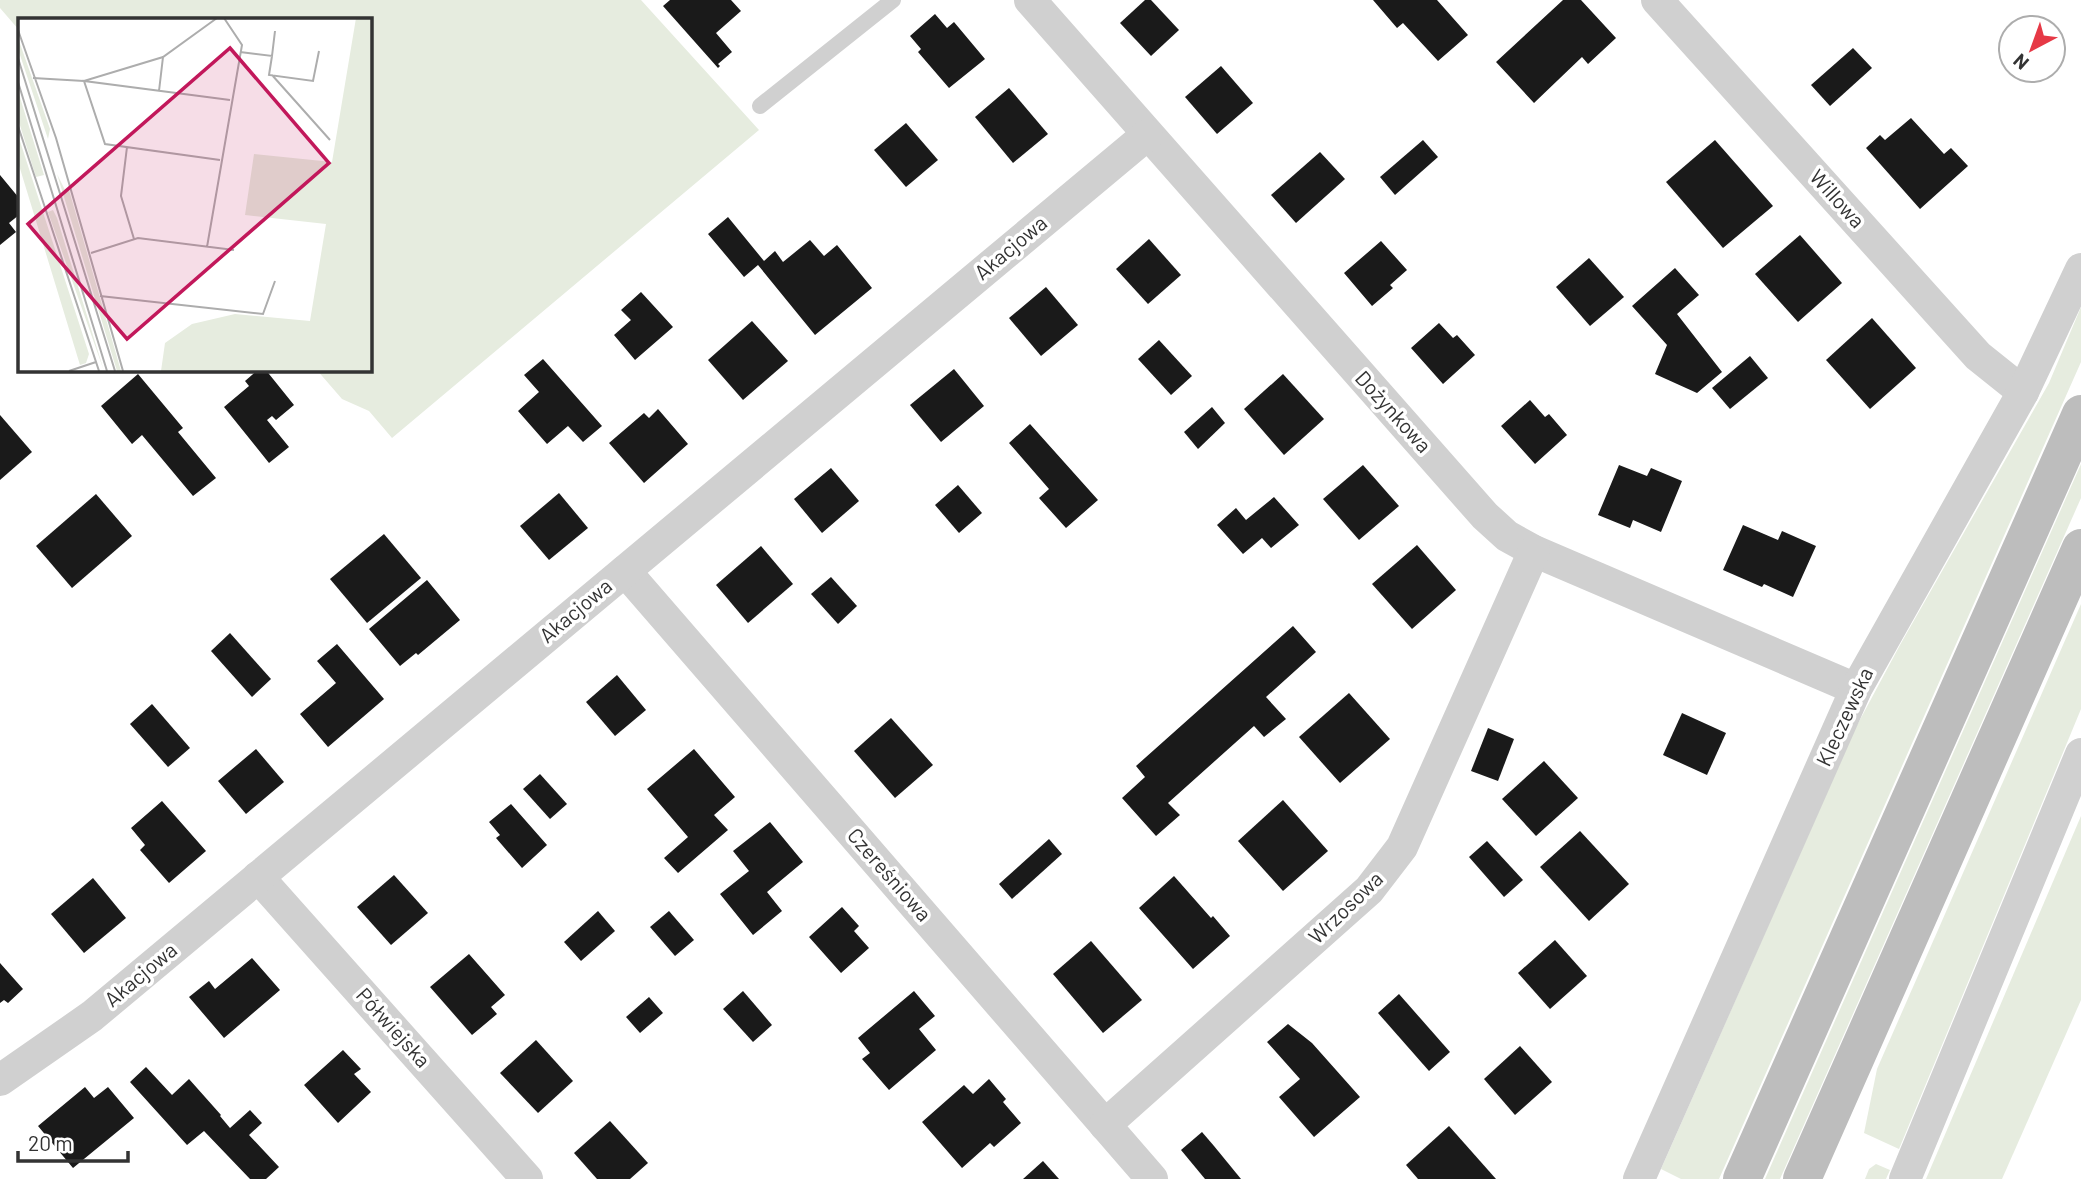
<svg xmlns="http://www.w3.org/2000/svg" width="2081" height="1179" font-family="Barlow,sans-serif">
<rect width="100%" height="100%" fill="#fff"/>
<!-- green -->
<g fill="#e6ecdf">
<polygon points="0,0 641,0 759,130 392,438 369,411 342,399 316,369 369,369 369,19 19,19 19,30 0,8"/>
<polygon points="2081,307 2081,362 1719,1179 1681,1179 1661,1169 1855,729 1900,645 2049,383"/>
<polygon points="2081,464 2081,498 1780,1179 1765,1179"/>
<polygon points="2081,604 2081,709 1899,1149 1864,1133 1877,1069"/>
<polygon points="2081,816 2081,1000 2002,1179 1926,1179"/>
<polygon points="1876,1164 1890,1170 1886,1179 1865,1179 1869,1169"/>
</g>
<!-- building -->
<g fill="#1a1a1a">
<polygon points="670,0 731,0 741,11 716,33 732,52 718,64 720,66 718,68 663,6"/>
<polygon points="1145,0 1151,0 1179,30 1151,56 1120,23"/>
<polygon points="1373,0 1437,0 1468,35 1438,61 1403,23 1397,28"/>
<polygon points="1563,0 1581,0 1616,38 1588,64 1582,57 1534,103 1496,62"/>
<polygon points="935,14 947,28 954,22 985,59 949,88 918,52 921,49 910,36"/>
<polygon points="1853,48 1872,68 1830,106 1811,85"/>
<polygon points="1221,66 1253,103 1217,134 1185,97"/>
<polygon points="1009,88 1048,134 1013,163 975,117"/>
<polygon points="1911,118 1944,154 1951,148 1968,166 1920,209 1866,148 1880,135 1885,140"/>
<polygon points="906,123 938,160 906,187 874,150"/>
<polygon points="1423,140 1438,157 1395,195 1380,177"/>
<polygon points="1715,140 1773,206 1723,248 1666,182"/>
<polygon points="1320,152 1345,179 1296,223 1271,195"/>
<polygon points="0,175 19,198 19,215 9,223 16,232 0,245"/>
<polygon points="728,217 764,261 775,251 783,262 810,240 824,256 837,245 872,288 815,335 758,265 744,277 708,234"/>
<polygon points="1800,235 1842,283 1798,322 1755,274"/>
<polygon points="1149,239 1181,275 1148,304 1116,269"/>
<polygon points="1381,241 1407,270 1390,285 1393,288 1372,306 1344,273"/>
<polygon points="1589,258 1624,297 1590,326 1556,287"/>
<polygon points="1675,268 1699,295 1677,314 1722,372 1697,393 1655,374 1667,345 1632,306"/>
<polygon points="1046,287 1078,325 1041,356 1009,318"/>
<polygon points="641,292 673,327 635,360 614,335 631,320 621,310"/>
<polygon points="1872,318 1916,368 1870,409 1826,360"/>
<polygon points="752,321 788,361 743,400 708,360"/>
<polygon points="1439,323 1453,338 1457,335 1475,355 1443,384 1411,348"/>
<polygon points="1159,340 1192,376 1171,395 1138,359"/>
<polygon points="1750,356 1768,378 1730,409 1712,388"/>
<polygon points="543,359 602,426 583,442 568,426 547,444 518,411 539,392 524,375"/>
<polygon points="259,369 265,369 294,405 276,420 272,416 267,420 289,447 269,463 224,407 249,386 245,381"/>
<polygon points="954,369 984,406 941,442 910,405"/>
<polygon points="138,374 183,428 178,432 216,478 193,496 142,435 132,444 101,406"/>
<polygon points="1283,374 1324,419 1284,455 1244,409"/>
<polygon points="1530,400 1545,417 1549,414 1567,435 1535,464 1501,426"/>
<polygon points="1212,407 1225,423 1198,449 1184,432"/>
<polygon points="658,409 688,444 644,483 609,443 644,413 649,418"/>
<polygon points="0,415 32,452 0,480"/>
<polygon points="1030,424 1098,500 1066,528 1039,498 1049,489 1009,443"/>
<polygon points="1363,465 1399,506 1359,540 1323,499"/>
<polygon points="1619,465 1647,476 1651,468 1682,481 1661,532 1633,520 1630,528 1598,515"/>
<polygon points="831,468 859,501 822,533 794,499"/>
<polygon points="958,485 982,513 959,533 935,505"/>
<polygon points="559,493 588,528 549,560 520,526"/>
<polygon points="96,494 132,536 72,588 36,546"/>
<polygon points="1274,497 1299,525 1271,548 1262,538 1243,554 1217,525 1236,508 1246,520"/>
<polygon points="1743,525 1778,540 1782,531 1816,546 1793,597 1764,584 1762,587 1723,570"/>
<polygon points="384,534 421,578 367,623 330,579"/>
<polygon points="1417,545 1456,590 1412,629 1372,584"/>
<polygon points="761,546 793,584 748,623 716,585"/>
<polygon points="831,577 857,606 838,624 811,594"/>
<polygon points="427,580 460,620 418,655 416,653 400,666 369,629"/>
<polygon points="1293,626 1316,652 1266,697 1286,719 1264,737 1254,726 1168,803 1180,815 1156,836 1122,798 1145,777 1136,766"/>
<polygon points="230,633 271,679 252,697 211,651"/>
<polygon points="337,644 384,699 328,747 300,714 336,683 317,661"/>
<polygon points="617,675 646,710 615,736 586,702"/>
<polygon points="1349,693 1390,739 1340,783 1299,737"/>
<polygon points="152,704 190,748 168,767 130,724"/>
<polygon points="1682,713 1726,733 1707,775 1663,755"/>
<polygon points="891,718 933,765 895,798 854,751"/>
<polygon points="1488,728 1514,739 1498,781 1471,771"/>
<polygon points="256,749 284,782 246,814 218,781"/>
<polygon points="694,749 735,797 714,815 728,830 678,873 664,858 688,837 647,789"/>
<polygon points="1544,761 1578,798 1536,836 1502,799"/>
<polygon points="540,774 567,804 550,819 523,789"/>
<polygon points="1283,800 1328,851 1283,891 1238,841"/>
<polygon points="162,801 206,851 169,883 140,850 145,845 131,828"/>
<polygon points="511,804 547,845 522,868 496,838 500,835 489,822"/>
<polygon points="770,822 803,862 767,892 782,911 753,935 720,894 749,871 733,851"/>
<polygon points="1580,831 1629,884 1589,921 1540,867"/>
<polygon points="1049,839 1062,854 1012,899 999,884"/>
<polygon points="1487,841 1523,880 1504,897 1469,857"/>
<polygon points="394,875 428,913 391,945 357,907"/>
<polygon points="1174,876 1211,918 1213,916 1230,936 1193,969 1139,908"/>
<polygon points="93,878 126,918 84,953 51,914"/>
<polygon points="842,907 859,926 854,931 869,948 841,973 809,937"/>
<polygon points="598,911 615,931 581,961 564,942"/>
<polygon points="669,911 694,940 675,956 650,927"/>
<polygon points="1555,940 1587,976 1550,1009 1518,973"/>
<polygon points="1091,941 1142,1000 1103,1033 1053,974"/>
<polygon points="469,954 505,995 491,1007 497,1014 472,1035 430,987"/>
<polygon points="252,958 280,990 224,1038 189,997 209,981 215,989"/>
<polygon points="0,963 23,989 8,1003 4,1000 0,1003"/>
<polygon points="743,991 772,1025 753,1042 723,1009"/>
<polygon points="914,991 935,1016 919,1029 936,1050 889,1090 862,1059 870,1053 858,1038"/>
<polygon points="1399,994 1450,1052 1429,1071 1378,1013"/>
<polygon points="649,997 663,1013 640,1033 626,1017"/>
<polygon points="1288,1024 1312,1043 1360,1097 1314,1137 1279,1097 1300,1079 1267,1042"/>
<polygon points="536,1040 573,1081 538,1113 500,1073"/>
<polygon points="1520,1046 1552,1082 1515,1115 1484,1079"/>
<polygon points="343,1050 361,1069 354,1074 371,1092 338,1123 304,1085"/>
<polygon points="146,1067 172,1095 189,1079 221,1115 220,1116 230,1128 250,1110 262,1123 249,1135 279,1167 266,1179 250,1179 204,1131 187,1145 130,1082"/>
<polygon points="989,1079 1006,1099 1003,1102 1021,1123 994,1147 990,1143 962,1168 922,1122 964,1085 973,1094"/>
<polygon points="85,1087 94,1098 108,1087 134,1118 73,1168 38,1126"/>
<polygon points="610,1121 648,1163 630,1179 597,1179 574,1153"/>
<polygon points="1449,1126 1496,1179 1418,1179 1406,1165"/>
<polygon points="1202,1132 1214,1146 1241,1179 1205,1179 1181,1150"/>
<polygon points="1043,1161 1059,1179 1023,1179"/>
</g>
<g fill="none" stroke-linecap="round" stroke-linejoin="round">
<!-- lane -->
<polyline stroke="#d0d0d0" stroke-width="16" points="760,106 893,0"/>
<!-- street -->
<g stroke="#d0d0d0" stroke-width="32">
<polyline points="1030,0 1485,516 1507,536 1534,551 1856,689"/>
<polyline points="1657,0 1978,356 2023,392"/>
<polyline points="625,571 1152,1179"/>
<polyline points="258,877 527,1179"/>
<polyline points="0,1080 92,1016 1147,135"/>
<polyline points="1105,1125 1369,890 1402,847 1534,551"/>
<polyline points="1639,1179 1856,689 2023,392 2081,269"/>
<polyline points="1905,1179 2081,754"/>
</g>
<!-- secondary -->
<g stroke="#bdbdbd" stroke-width="38">
<polyline points="1742,1179 2081,414"/>
<polyline points="1802,1179 2081,548"/>
</g>
</g>
<g text-anchor="middle" stroke-width="7" stroke-linejoin="round" paint-order="stroke">
<!-- street labels -->
<g font-size="21" fill="#333" stroke="#fff">
<text transform="translate(1837 199) rotate(48)" y="7">Willowa</text>
<text transform="translate(1011 248) rotate(-40)" y="7">Akacjowa</text>
<text transform="translate(1393 412) rotate(48)" y="7">Dożynkowa</text>
<text transform="translate(576 611) rotate(-40)" y="7">Akacjowa</text>
<text transform="translate(1845 717) rotate(-65)" y="7">Kleczewska</text>
<text transform="translate(889 875) rotate(49)" y="7">Czereśniowa</text>
<text transform="translate(1346 908) rotate(-44)" y="7">Wrzosowa</text>
<text transform="translate(141 975) rotate(-40)" y="7">Akacjowa</text>
<text transform="translate(393 1028) rotate(48)" y="7">Półwiejska</text>
</g>
</g>
<!-- overview -->
<g transform="translate(18 18)">
<rect width="354" height="354" fill="#fff"/>
<path d="M 338,0 L 353,0 L 353,353 L 143,353 L 147,325 L 174,306 L 217,296 L 292,303 L 308,206 L 227,197 L 236,136 L 314,144 ZM 0,20 L 32,111 L 30,121 L 0,31 ZM 0,73 L 26,157 L 18,159 L 0,101 ZM 0,117 L 71,336 L 68,345 L 62,347 L 0,144 ZM 39,156 L 47,172 L 51,172 L 103,353 L 99,353 ZM 35,192 L 39,200 L 86,353 L 30,194 Z" fill="#e6ecdf"/>
<path fill="none" stroke="#adadad" stroke-width="2" d="M 0,12 L 38,120 L 105,353M 222,34 L 254,38 L 257,13M 254,38 L 251,57 L 295,63 L 301,33M 0,40 L 97,353M 254,57 L 312,122M 15,60 L 66,63 L 145,39 L 199,0M 0,64 L 89,353M 141,73 L 145,39M 0,108 L 81,353M 109,129 L 103,178 L 116,221M 202,142 L 87,126 L 66,63 L 212,82M 189,229 L 224,27 L 206,0M 73,235 L 120,220 L 216,232M 82,278 L 245,296 L 257,263M 51,353 L 78,344"/>
<path fill="#c2185b" fill-opacity="0.15" stroke="#c2185b" stroke-width="3.5" d="M 212,30 L 311,145 L 109,321 L 10,206 Z"/>
<rect width="354" height="354" fill="none" stroke="#333" stroke-width="3.5"/>
</g>
<!-- north arrow -->
<g transform="translate(2032 49) rotate(221)"><circle r="33" fill="#ffffff" stroke="#adadad" stroke-width="2"/>
<path d="M0-5L12 26L0 18L-12 26Z" fill="#e63946"/>
<text y="-10" font-size="19" font-weight="bold" text-anchor="middle" fill="#333333">N</text>
</g>
<!-- scale -->
<path d="M18 1151v10h110v-10" fill="none" stroke="#333333" stroke-width="3.5"/>
<text x="28" y="1151" font-size="21" fill="#333333" stroke="#ffffff" stroke-width="5" paint-order="stroke">20 m</text>
</svg>
